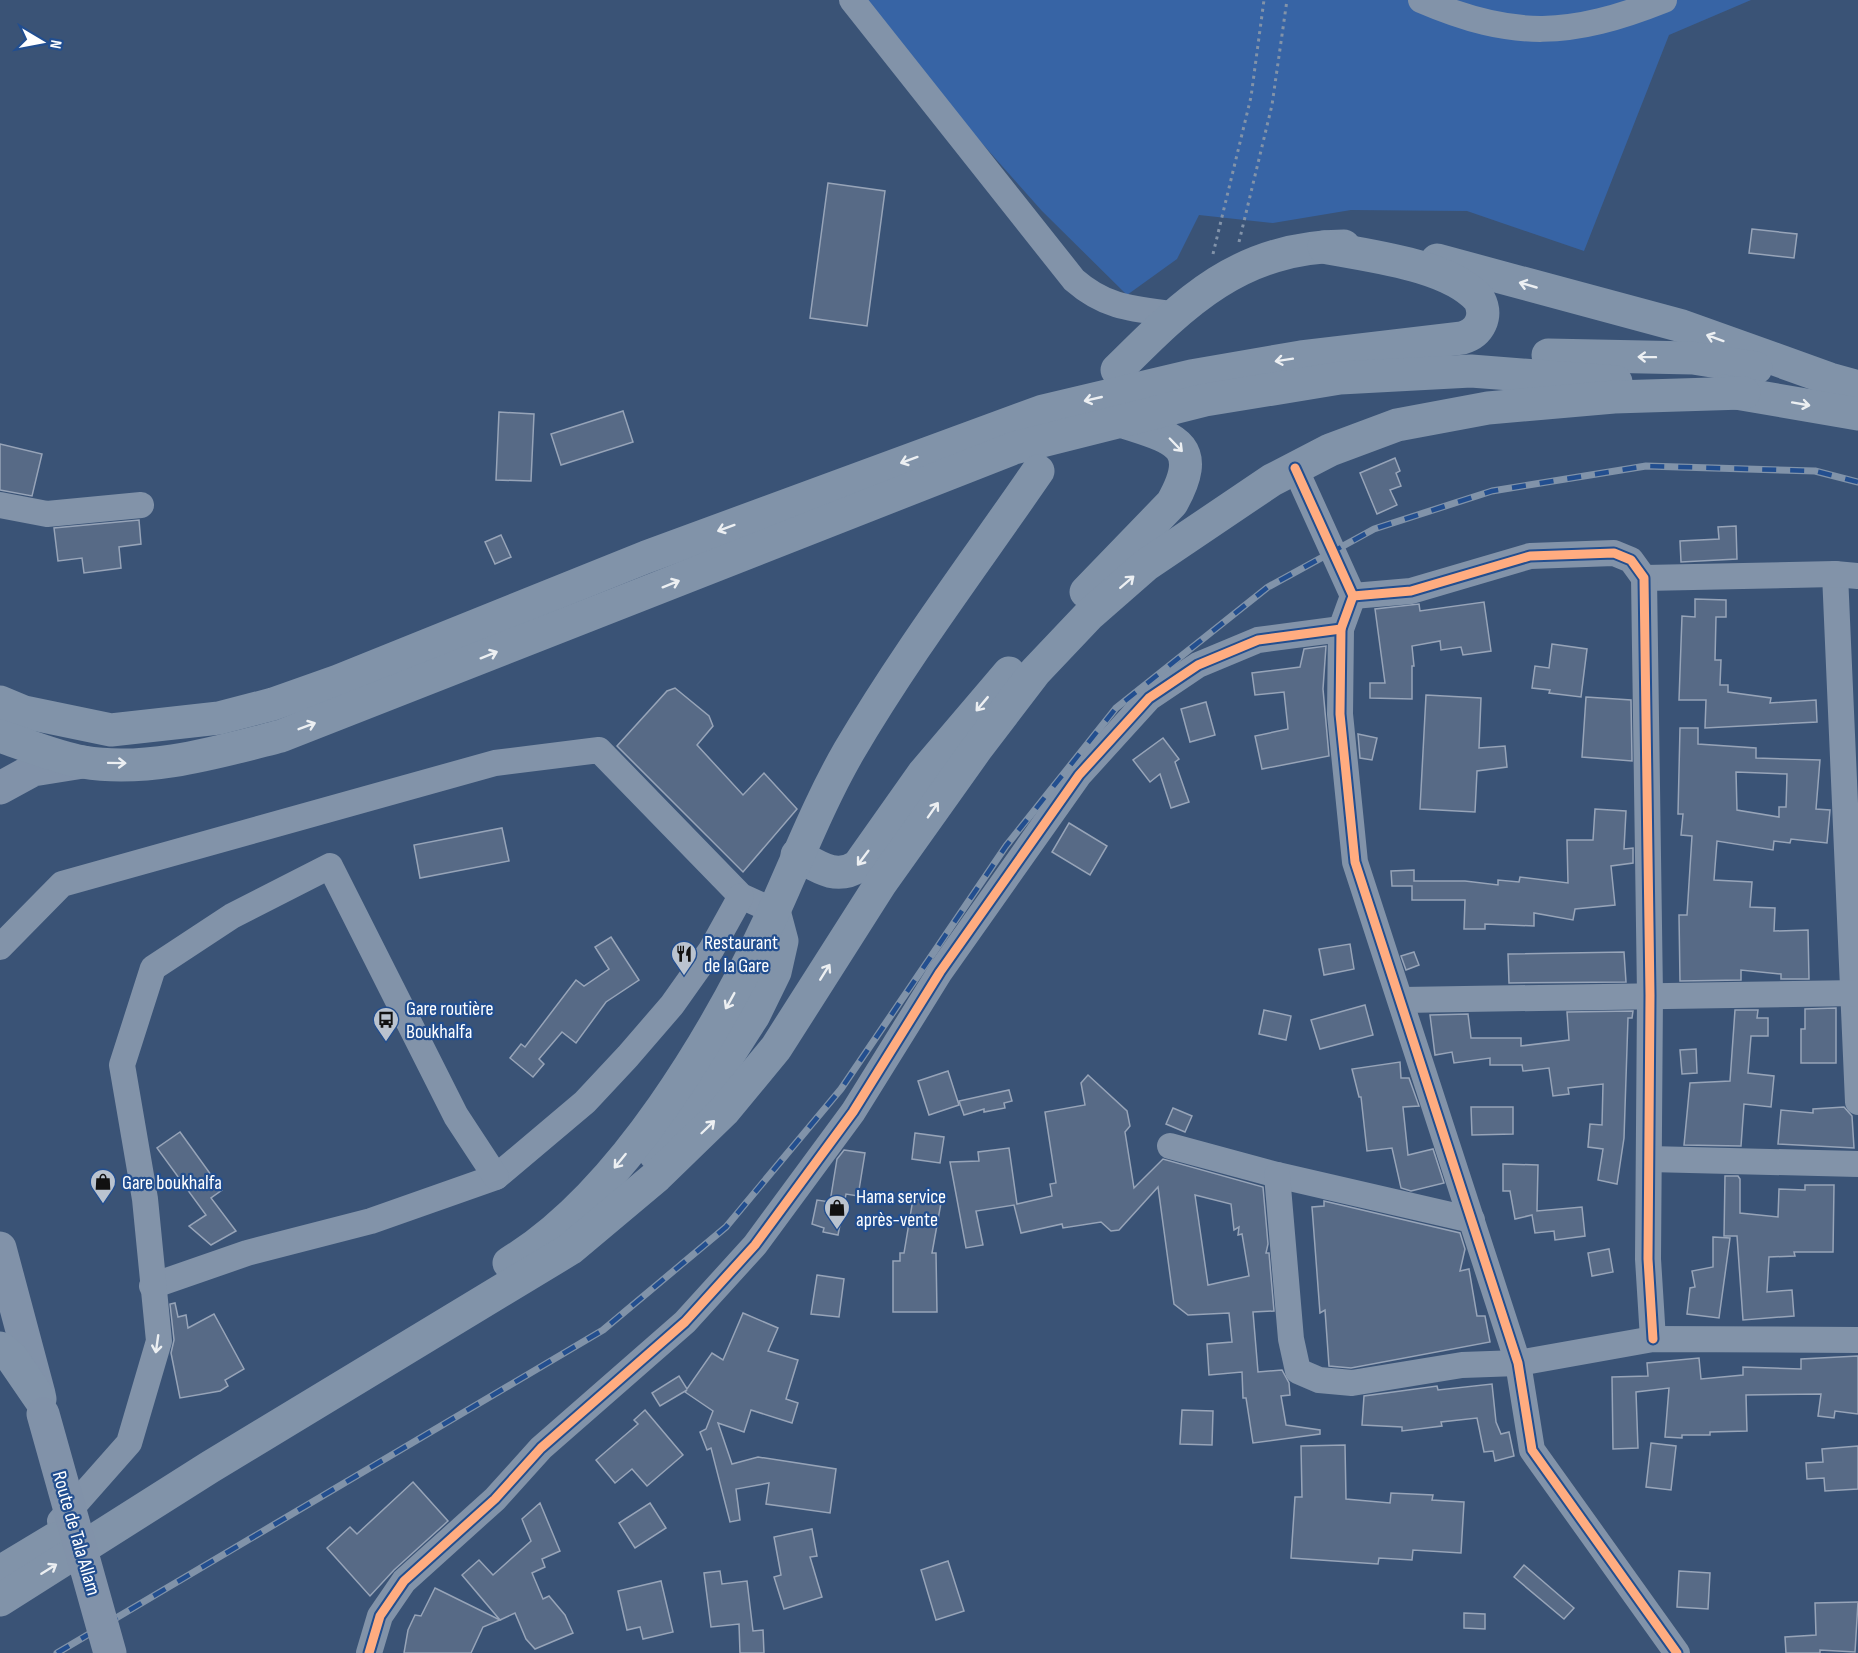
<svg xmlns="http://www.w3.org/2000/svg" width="1858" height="1653" font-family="'Sofia Sans Condensed',sans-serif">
<rect width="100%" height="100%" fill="#3a5376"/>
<!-- green -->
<polygon fill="#3764a5" points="855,0 1751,0 1669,35 1584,251 1467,211 1351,210 1273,223 1199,215 1177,259 1127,295 1042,211"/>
<!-- building -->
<g fill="#576a86" stroke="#97a4b8" stroke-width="1.5" fill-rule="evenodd">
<polygon points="828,183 885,191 867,326 810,318"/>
<polygon points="1752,229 1797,234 1794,258 1749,253"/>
<polygon points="623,411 633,442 561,465 551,434"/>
<polygon points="499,412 534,414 531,481 496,480"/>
<polygon points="0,444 42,454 32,496 0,490"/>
<polygon points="1395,458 1400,471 1396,473 1401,486 1390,490 1397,505 1377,514 1360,473"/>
<polygon points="139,520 141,544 119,547 121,568 84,573 82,558 58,561 54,528"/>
<polygon points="1736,526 1737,559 1681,562 1680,541 1719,539 1718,527"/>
<polygon points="501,535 511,557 495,564 485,542"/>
<polygon points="1695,599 1726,600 1726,617 1716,617 1715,660 1721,660 1720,685 1728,685 1728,692 1771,698 1770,703 1816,700 1817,722 1705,728 1706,700 1679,700 1682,616 1695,617"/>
<polygon points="1484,602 1491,651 1463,655 1461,647 1441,650 1440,641 1412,646 1414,666 1412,666 1412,699 1370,698 1370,683 1385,683 1375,609 1419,604 1420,611"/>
<polygon points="1552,644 1587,649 1581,697 1549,693 1550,690 1532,688 1535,666 1549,668"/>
<polygon points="1326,646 1323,689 1329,756 1262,769 1255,736 1288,729 1284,692 1255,695 1252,673 1300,667 1304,649"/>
<polygon points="675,688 709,716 713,726 697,745 743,795 764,773 797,809 743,872 617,746 667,691"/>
<polygon points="1426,695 1481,698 1479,748 1505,746 1507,767 1477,771 1475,812 1420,809"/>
<polygon points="1586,697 1631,700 1632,761 1582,757"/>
<polygon points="1206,702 1215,735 1190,742 1181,709"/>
<path d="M 1680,728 L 1698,728 L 1698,744 L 1756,748 L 1756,758 L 1820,760 L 1816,809 L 1830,810 L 1827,843 L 1791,839 L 1790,843 L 1774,841 L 1773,850 L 1717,841 L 1714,880 L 1752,882 L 1750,907 L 1775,908 L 1774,931 L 1808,930 L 1809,979 L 1781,979 L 1781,974 L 1741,970 L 1741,980 L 1680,981 L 1679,915 L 1687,915 L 1692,836 L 1681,835 L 1683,814 L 1678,814 ZM 1736,772 L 1787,774 L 1786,807 L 1779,807 L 1779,817 L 1737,810 Z"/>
<polygon points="1358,734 1377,738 1372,760 1360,758"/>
<polygon points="1163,738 1179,759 1175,762 1189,802 1171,808 1160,774 1150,782 1133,760"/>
<polygon points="1595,809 1626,811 1624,849 1633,848 1633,863 1611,866 1615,905 1575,909 1573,920 1534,913 1534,926 1485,924 1485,929 1464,929 1465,900 1412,900 1412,886 1392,886 1391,871 1414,870 1414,881 1465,881 1498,885 1498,880 1519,882 1520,877 1568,883 1567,840 1593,840"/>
<polygon points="1069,823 1107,846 1090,875 1052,852"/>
<polygon points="502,828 509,861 420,878 414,845"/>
<polygon points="611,937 639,980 606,1002 576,1043 562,1032 539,1059 544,1064 533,1077 510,1058 521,1044 525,1047 576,980 584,986 609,969 595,947"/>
<polygon points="1350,944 1354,969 1324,975 1319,949"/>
<polygon points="1414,952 1419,965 1406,970 1401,956"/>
<polygon points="1624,952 1626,982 1509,983 1508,954"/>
<polygon points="1365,1005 1373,1035 1320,1049 1311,1020"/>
<polygon points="1836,1008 1836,1063 1801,1063 1801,1029 1805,1029 1805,1009"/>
<polygon points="1264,1010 1291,1016 1286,1040 1259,1034"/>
<polygon points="1735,1010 1758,1010 1757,1018 1768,1018 1768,1036 1751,1036 1748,1073 1774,1076 1771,1107 1744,1104 1741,1146 1684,1145 1690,1083 1730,1081"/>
<polygon points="1633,1011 1632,1018 1628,1018 1624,1138 1617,1184 1598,1180 1603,1149 1588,1147 1590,1124 1602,1125 1603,1084 1568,1088 1569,1094 1553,1096 1549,1068 1523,1071 1522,1065 1490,1065 1490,1058 1454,1063 1452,1052 1435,1055 1430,1015 1468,1014 1471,1038 1521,1038 1521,1046 1569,1040 1567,1012"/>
<polygon points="1696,1049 1697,1073 1682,1074 1680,1050"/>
<polygon points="1400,1062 1401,1078 1409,1078 1419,1106 1403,1107 1408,1155 1433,1149 1444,1183 1411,1191 1401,1188 1392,1148 1367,1151 1361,1097 1359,1097 1352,1069"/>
<polygon points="948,1071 959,1105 929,1115 918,1081"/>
<path d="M 1088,1075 L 1127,1111 L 1130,1126 L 1125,1132 L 1134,1188 L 1163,1159 L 1263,1187 L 1268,1244 L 1266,1253 L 1269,1253 L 1274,1311 L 1253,1312 L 1258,1372 L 1282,1370 L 1289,1383 L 1290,1395 L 1281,1396 L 1286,1425 L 1320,1430 L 1320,1434 L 1253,1443 L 1246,1398 L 1243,1398 L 1242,1372 L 1209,1375 L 1207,1344 L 1232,1342 L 1229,1313 L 1188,1315 L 1174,1304 L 1158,1187 L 1119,1230 L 1111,1231 L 1101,1222 L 1063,1228 L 1062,1224 L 1021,1233 L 1014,1205 L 976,1211 L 983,1245 L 966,1248 L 950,1162 L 979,1161 L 978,1152 L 1009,1148 L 1017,1204 L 1052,1196 L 1050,1184 L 1056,1183 L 1045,1112 L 1085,1105 L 1081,1083 ZM 1195,1195 L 1231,1204 L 1234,1230 L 1239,1227 L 1238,1235 L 1242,1234 L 1249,1276 L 1208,1285 Z"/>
<polygon points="1009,1090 1012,1101 1004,1103 1005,1108 984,1112 984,1109 964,1115 959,1101"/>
<polygon points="1471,1107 1513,1107 1513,1134 1472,1135"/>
<polygon points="1844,1107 1852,1116 1854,1148 1778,1144 1781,1110 1813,1113 1813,1109"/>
<polygon points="1173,1108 1192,1116 1185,1132 1166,1124"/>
<polygon points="180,1132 222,1190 211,1198 236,1231 211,1245 189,1226 206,1215 157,1148"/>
<polygon points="915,1133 944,1137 940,1163 912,1159"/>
<polygon points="844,1150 865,1153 858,1196 846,1194 838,1235 823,1232 824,1228 812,1224 817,1200 830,1202 837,1159"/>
<polygon points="1503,1164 1538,1165 1537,1211 1582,1207 1585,1236 1555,1240 1554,1231 1535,1233 1532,1215 1515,1219 1510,1191 1503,1191"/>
<polygon points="1725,1176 1738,1176 1740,1179 1740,1213 1778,1217 1779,1189 1805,1190 1805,1185 1834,1185 1833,1252 1794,1252 1795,1256 1769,1257 1767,1292 1792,1290 1794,1316 1743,1320 1737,1236 1724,1236"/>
<polygon points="913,1199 941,1203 932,1253 936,1253 937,1312 893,1312 893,1261 900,1261 900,1253 904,1253"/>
<polygon points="1324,1201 1460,1233 1465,1249 1460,1271 1469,1269 1477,1316 1485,1316 1490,1342 1351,1368 1329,1366 1325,1310 1320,1313 1312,1207 1324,1206"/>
<polygon points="1713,1237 1730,1238 1719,1318 1687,1314 1690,1288 1695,1287 1692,1271 1713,1267"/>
<polygon points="1609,1249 1613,1272 1592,1276 1588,1253"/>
<polygon points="817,1275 844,1279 839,1317 811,1314"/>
<polygon points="175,1303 178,1317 186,1315 188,1328 214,1314 244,1369 225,1380 228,1386 220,1391 180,1398 171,1353 174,1340 170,1304"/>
<polygon points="743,1313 778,1328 768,1351 798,1360 786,1399 798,1403 792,1423 751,1410 744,1432 718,1423 732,1464 758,1457 836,1469 830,1513 766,1504 769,1483 736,1489 740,1520 730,1522 711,1448 707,1450 700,1432 706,1429 713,1411 685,1392 687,1390 660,1406 652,1393 679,1376 687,1389 712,1353 723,1360"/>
<polygon points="1858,1356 1858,1414 1835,1411 1834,1418 1818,1416 1821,1394 1746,1395 1747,1431 1710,1432 1710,1435 1682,1435 1682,1438 1665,1437 1669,1388 1636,1392 1638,1448 1613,1449 1612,1377 1648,1376 1647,1363 1699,1358 1701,1379 1743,1375 1743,1367 1801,1369 1801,1359"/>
<polygon points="1492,1384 1496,1422 1501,1434 1509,1432 1514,1456 1495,1461 1493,1451 1484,1452 1477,1418 1441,1422 1442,1426 1402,1431 1402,1427 1362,1425 1364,1396 1437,1386 1438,1390"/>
<polygon points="645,1410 683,1455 647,1486 632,1469 615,1483 596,1460 638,1424 634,1420"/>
<polygon points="1182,1410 1213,1411 1212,1445 1180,1444"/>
<polygon points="1651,1443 1676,1446 1671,1490 1646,1487"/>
<polygon points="1345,1445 1346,1499 1390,1503 1391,1493 1433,1495 1432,1500 1464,1502 1461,1553 1413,1550 1412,1560 1379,1558 1378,1564 1291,1558 1295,1497 1302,1497 1301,1446"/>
<polygon points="1858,1446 1858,1489 1825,1491 1824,1478 1807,1479 1806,1463 1823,1462 1822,1449"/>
<polygon points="413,1482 448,1521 394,1570 370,1596 327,1548 350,1527 357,1534"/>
<polygon points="540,1503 560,1551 542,1559 545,1567 532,1573 543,1599 549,1596 565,1615 573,1633 535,1649 526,1639 515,1613 500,1620 462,1575 479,1560 493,1575 531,1541 522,1519"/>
<polygon points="650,1503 666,1528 635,1548 619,1523"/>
<polygon points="812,1529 817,1556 810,1557 822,1597 784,1609 774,1577 781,1575 774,1537"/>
<polygon points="948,1561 964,1611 936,1620 921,1570"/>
<polygon points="1524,1565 1574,1608 1564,1619 1514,1577"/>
<polygon points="720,1571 722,1584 747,1581 753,1631 763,1630 764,1653 740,1653 739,1624 711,1627 704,1573"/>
<polygon points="1679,1571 1710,1573 1708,1609 1677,1607"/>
<polygon points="661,1581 673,1632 643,1639 640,1627 627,1630 618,1591"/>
<polygon points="435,1588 500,1620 483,1627 471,1653 404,1653 408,1630 415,1615 421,1616"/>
<polygon points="1858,1602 1855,1652 1820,1650 1820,1653 1786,1653 1785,1637 1816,1635 1815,1603"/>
<polygon points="1464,1613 1485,1614 1485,1629 1464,1628"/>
</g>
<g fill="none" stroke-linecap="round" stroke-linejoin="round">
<!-- path -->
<g stroke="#8293a9" stroke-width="3" stroke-dasharray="3 4.5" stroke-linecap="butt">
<polyline points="1239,242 1272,105 1287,0"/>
<polyline points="1213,254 1251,97 1264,0"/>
</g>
<!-- minor -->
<g stroke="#8293a9" stroke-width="26">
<path d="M 852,0 L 1074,280 C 1106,308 1133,309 1173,314"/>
<path d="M 1421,0 C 1514,40 1571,37 1664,0"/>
<polyline points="1295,468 1353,596 1341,629 1340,714 1355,862 1518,1363 1532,1450 1677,1653"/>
<polyline points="0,505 47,514 141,505"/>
<polyline points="1835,574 1858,1102"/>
<polyline points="1644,578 1835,574 1858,576"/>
<polyline points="1353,596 1411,591 1530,556 1614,553 1631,560 1644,578 1650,995 1648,1259 1653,1339"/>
<polyline points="0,947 62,884 495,763 599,750 741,896 774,911"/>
<polyline points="1402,1000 1858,993"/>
<polyline points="1170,1146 1277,1175 1472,1220"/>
<polyline points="1649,1159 1858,1164"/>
<polyline points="1277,1175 1291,1339 1298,1371 1319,1380 1352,1383 1462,1365 1518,1363 1653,1339 1858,1340"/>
<polyline points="152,1286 247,1253 371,1221 496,1177 585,1102 628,1056 672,1005 711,950 741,896"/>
<polyline points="60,1521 129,1443 159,1341 145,1199 122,1065 153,968 232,916 330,866 456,1116 496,1177"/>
<polyline points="369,1653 380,1616 404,1581 495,1499 541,1448 685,1322 755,1245 853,1112 940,972 1079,775 1149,698 1198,665 1258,640 1341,629"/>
</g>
<!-- major -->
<g stroke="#8192a9" stroke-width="33">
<polyline points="0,788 33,770 83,762"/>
<polyline points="0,1248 39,1394"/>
</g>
<!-- highway -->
<g stroke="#8193a9" stroke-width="33">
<polyline points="1437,260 1682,326 1830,379 1858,387"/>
<polyline points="1548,355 1693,358 1756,368"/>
<path d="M 1117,370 C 1186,301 1240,247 1344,246"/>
<polyline points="1724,391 1858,414"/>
<path d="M 1086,592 L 1172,503 C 1205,444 1173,438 1124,422"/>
<path d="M 0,702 L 24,712 L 111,730 L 219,718 L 273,704 L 338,681 L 646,557 L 1043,411 L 1191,376 L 1301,357 L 1462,338 C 1480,333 1488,316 1479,299 C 1448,264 1368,256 1324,247"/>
<path d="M 0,736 C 27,745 55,757 83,762 C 148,773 218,752 281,736 L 1014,448 L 1205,400 L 1340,378 L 1471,371 L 1616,382"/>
<path d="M 797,855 C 817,866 836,881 858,866 L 923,774 L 1009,673"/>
<polyline points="655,1154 722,1065 754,1015 775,972 782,941 774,911"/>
<path d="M 509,1263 C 623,1194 718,1031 773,913 C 798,858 819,803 849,751 C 906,654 974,564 1038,471"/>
<polyline points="0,1348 11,1357 40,1399"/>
<polyline points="0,1572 55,1539"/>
<polyline points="0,1600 210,1467 570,1249 657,1176 724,1111 776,1048 881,883 977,748 1035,672 1090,614 1146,565 1272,480 1330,450 1397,425 1488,408 1614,397 1744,393"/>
</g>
<defs>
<polyline id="rail" points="57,1653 603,1330 726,1227 841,1089 1006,846 1116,708 1268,587 1374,529 1492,491 1646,466 1815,471 1858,482"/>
</defs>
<!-- rail casing -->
<use href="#rail" stroke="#8193a9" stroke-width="7"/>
<!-- rail -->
<use href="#rail" stroke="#224e8f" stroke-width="4.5" stroke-dasharray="14" stroke-linecap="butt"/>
<!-- major-bridge -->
<polyline stroke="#8192a9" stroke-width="33" points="43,1414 110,1653"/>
<defs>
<g id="cycleway">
<polyline points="1295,468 1353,596 1341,629 1340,714 1355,862 1518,1363 1532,1450 1677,1653"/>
<polyline points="1353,596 1411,591 1530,556 1614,553 1631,560 1644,578 1650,995 1648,1259 1653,1339"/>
<polyline points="369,1653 380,1616 404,1581 495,1499 541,1448 685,1322 755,1245 853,1112 940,972 1079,775 1149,698 1198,665 1258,640 1341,629"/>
</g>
</defs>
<!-- cycleway casing -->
<use href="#cycleway" stroke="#224e8f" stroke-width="13"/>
<!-- cycleway -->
<use href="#cycleway" stroke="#ffac80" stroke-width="9"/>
</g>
<!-- one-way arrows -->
<defs><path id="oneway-shaft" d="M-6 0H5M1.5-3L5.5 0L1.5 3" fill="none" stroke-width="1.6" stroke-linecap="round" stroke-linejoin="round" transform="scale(1.5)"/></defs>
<g stroke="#eceff2">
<use href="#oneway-shaft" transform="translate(1528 285) rotate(-164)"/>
<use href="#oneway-shaft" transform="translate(1715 338) rotate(-160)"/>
<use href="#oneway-shaft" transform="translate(1647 357) rotate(-179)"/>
<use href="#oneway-shaft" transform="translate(1284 360) rotate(171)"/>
<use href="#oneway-shaft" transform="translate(1093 399) rotate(167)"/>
<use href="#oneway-shaft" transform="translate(1801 404) rotate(10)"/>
<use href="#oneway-shaft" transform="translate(1176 445) rotate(46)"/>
<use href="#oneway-shaft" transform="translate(909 460) rotate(160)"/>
<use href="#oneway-shaft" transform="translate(726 528) rotate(160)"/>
<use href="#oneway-shaft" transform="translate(1127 582) rotate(-41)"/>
<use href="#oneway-shaft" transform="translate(671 584) rotate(-22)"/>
<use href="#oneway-shaft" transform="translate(489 655) rotate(-22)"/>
<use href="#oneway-shaft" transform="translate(982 704) rotate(130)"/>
<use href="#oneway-shaft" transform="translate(307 726) rotate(-21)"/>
<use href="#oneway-shaft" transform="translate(117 763) rotate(1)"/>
<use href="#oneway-shaft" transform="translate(933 810) rotate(-55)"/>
<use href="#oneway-shaft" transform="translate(863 858) rotate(127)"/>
<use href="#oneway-shaft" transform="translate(825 972) rotate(-58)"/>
<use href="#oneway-shaft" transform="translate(730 1001) rotate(119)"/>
<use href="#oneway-shaft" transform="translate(708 1127) rotate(-44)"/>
<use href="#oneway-shaft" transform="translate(620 1161) rotate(129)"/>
<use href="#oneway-shaft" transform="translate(157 1344) rotate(98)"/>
<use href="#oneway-shaft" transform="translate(49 1569) rotate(-32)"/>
</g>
<!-- icons -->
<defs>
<symbol id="restaurant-pin" viewBox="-11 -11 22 30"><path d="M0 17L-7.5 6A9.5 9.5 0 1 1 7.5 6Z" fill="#bac3cf" stroke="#224e8f"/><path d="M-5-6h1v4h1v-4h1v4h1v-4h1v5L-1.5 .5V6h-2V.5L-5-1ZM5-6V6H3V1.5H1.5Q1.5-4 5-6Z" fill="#111"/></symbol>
<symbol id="bus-pin" viewBox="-11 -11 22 30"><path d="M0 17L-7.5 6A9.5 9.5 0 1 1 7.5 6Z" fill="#bac3cf" stroke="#224e8f"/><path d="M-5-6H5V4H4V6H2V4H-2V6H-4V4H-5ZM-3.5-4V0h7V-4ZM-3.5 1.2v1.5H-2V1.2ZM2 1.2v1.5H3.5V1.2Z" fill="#111"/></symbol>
<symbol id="shop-pin" viewBox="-11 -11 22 30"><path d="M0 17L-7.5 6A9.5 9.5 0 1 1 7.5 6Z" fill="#bac3cf" stroke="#224e8f"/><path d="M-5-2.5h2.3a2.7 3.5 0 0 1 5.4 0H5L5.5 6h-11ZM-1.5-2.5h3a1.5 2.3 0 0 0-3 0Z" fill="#111"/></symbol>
</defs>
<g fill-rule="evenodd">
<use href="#restaurant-pin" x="669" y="939" width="30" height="40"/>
<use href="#bus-pin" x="371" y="1005" width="30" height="40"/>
<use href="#shop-pin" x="88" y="1167" width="30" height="40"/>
<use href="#shop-pin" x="822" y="1193" width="30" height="40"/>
</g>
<g text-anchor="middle" stroke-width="4.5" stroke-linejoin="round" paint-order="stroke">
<!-- poi labels -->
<g font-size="20" fill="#fff" stroke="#224e8f" text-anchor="start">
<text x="704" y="949">Restaurant<tspan x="704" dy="23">de la Gare</tspan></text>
<text x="406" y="1015">Gare routière<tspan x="406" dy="23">Boukhalfa</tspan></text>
<text x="122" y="1189">Gare boukhalfa</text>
<text x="856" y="1203">Hama service<tspan x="856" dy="23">après-vente</tspan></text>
</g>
<!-- street labels -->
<g font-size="20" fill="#fff" stroke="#224e8f">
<text transform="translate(77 1533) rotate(74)" y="7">Route de Tala Allam</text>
</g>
</g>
<!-- north arrow -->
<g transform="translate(42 42) rotate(100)" stroke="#224e8f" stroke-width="4.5" paint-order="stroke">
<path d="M0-4.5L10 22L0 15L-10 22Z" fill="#ffffff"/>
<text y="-9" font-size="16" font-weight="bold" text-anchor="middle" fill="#ffffff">N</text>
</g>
</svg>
